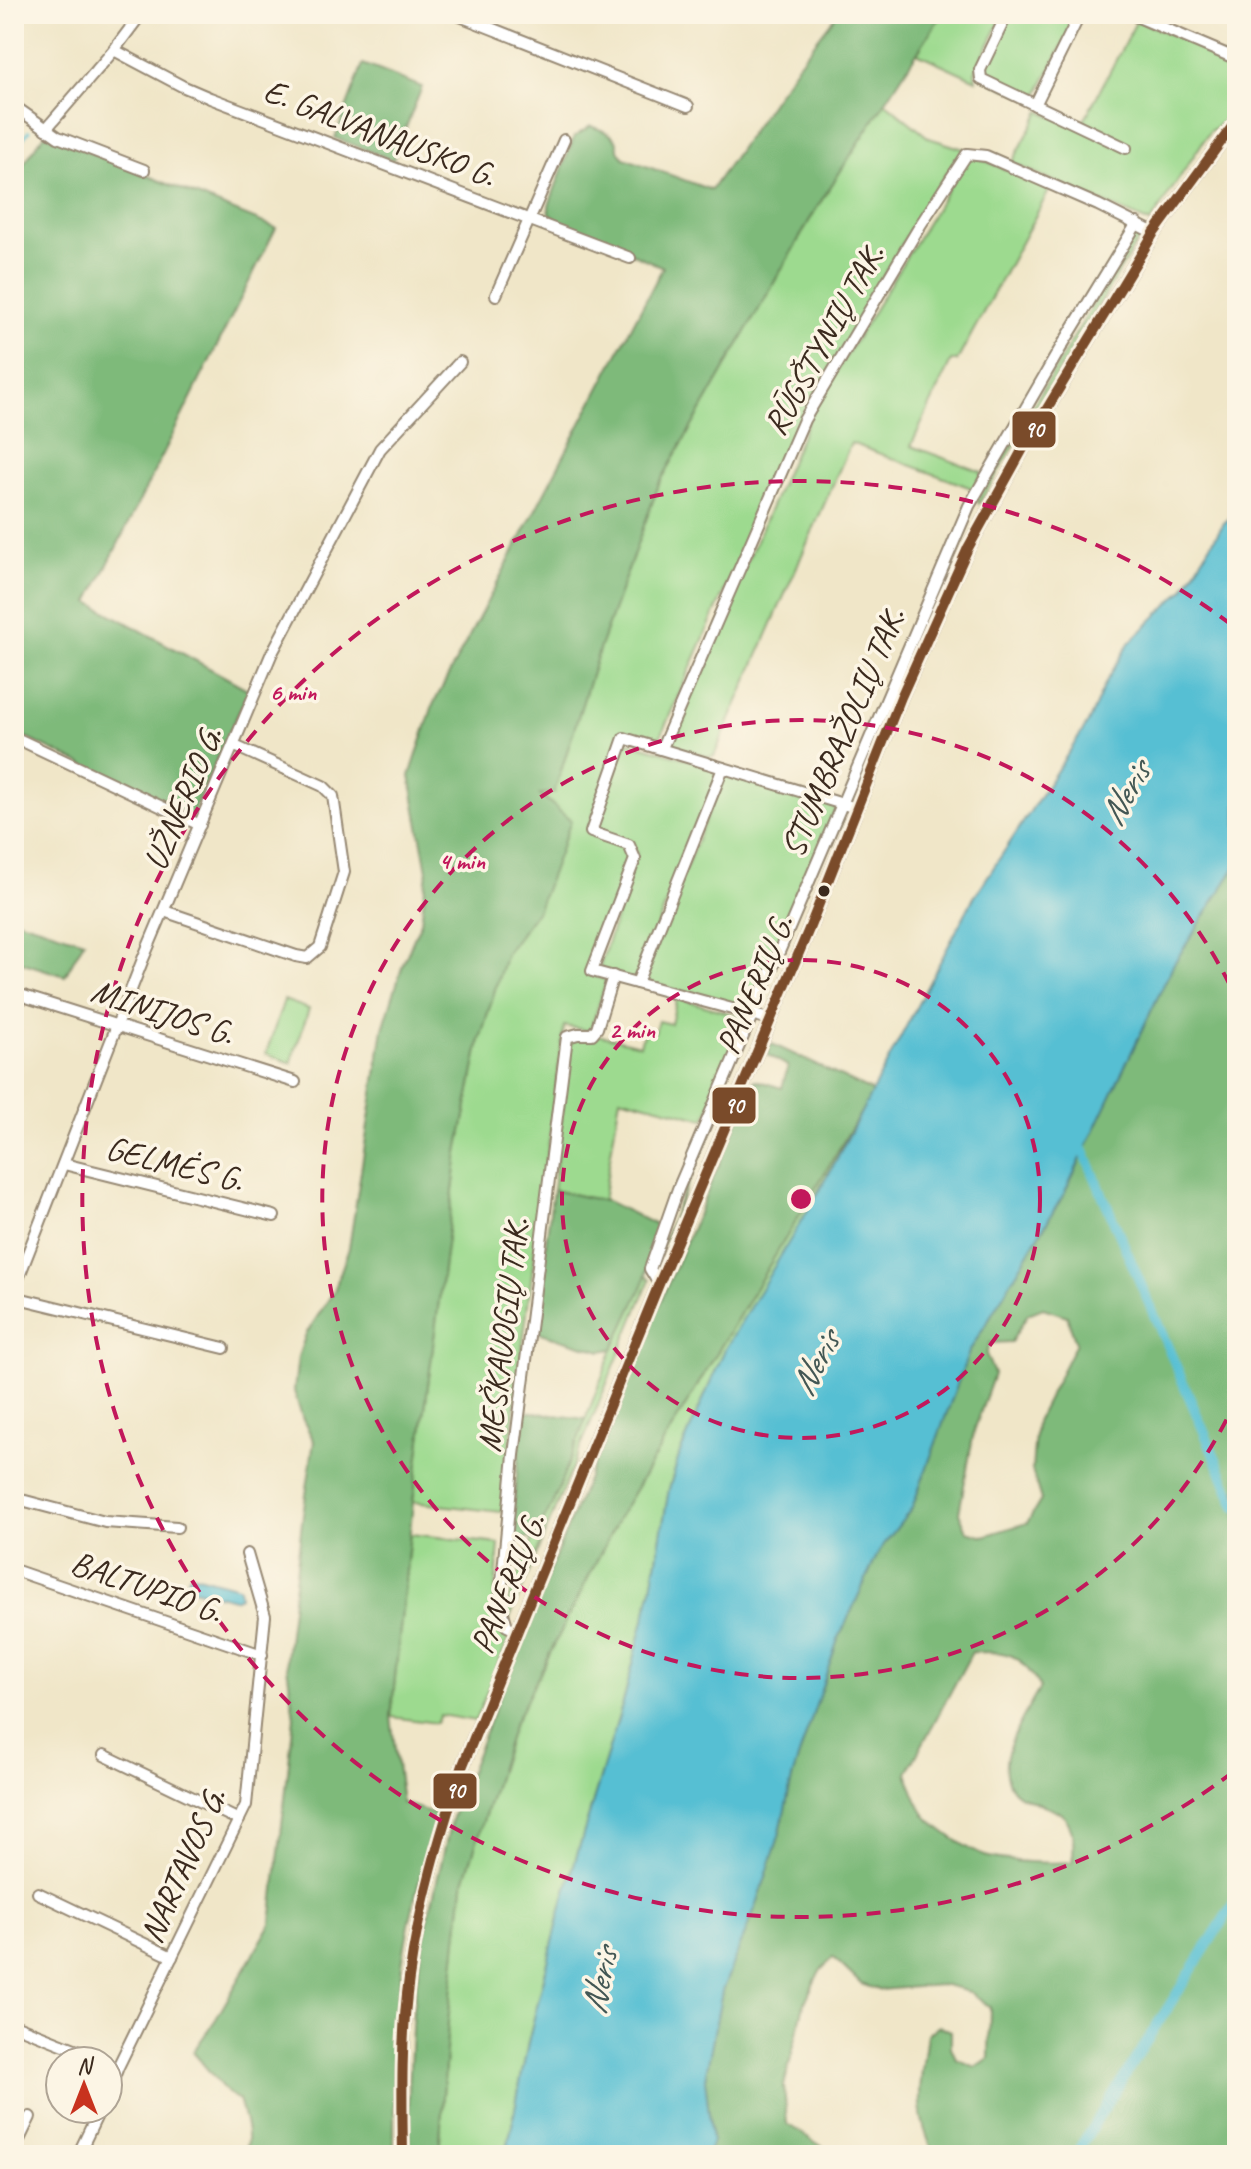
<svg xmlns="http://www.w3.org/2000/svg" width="1251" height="2169" font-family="Caveat,sans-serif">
<rect width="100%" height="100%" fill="#fcf5e5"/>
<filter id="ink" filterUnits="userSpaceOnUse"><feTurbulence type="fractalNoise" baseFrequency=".0125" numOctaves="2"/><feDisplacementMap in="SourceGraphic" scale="16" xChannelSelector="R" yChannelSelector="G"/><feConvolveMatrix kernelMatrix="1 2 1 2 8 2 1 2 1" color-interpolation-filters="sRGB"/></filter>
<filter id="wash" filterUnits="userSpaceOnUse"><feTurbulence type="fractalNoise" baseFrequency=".006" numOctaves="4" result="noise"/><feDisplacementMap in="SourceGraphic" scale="32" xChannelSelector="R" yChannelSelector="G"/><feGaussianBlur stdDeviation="1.8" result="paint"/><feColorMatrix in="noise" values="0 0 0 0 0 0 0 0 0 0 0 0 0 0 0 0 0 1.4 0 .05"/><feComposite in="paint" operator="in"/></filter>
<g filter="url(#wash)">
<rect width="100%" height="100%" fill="#f0e6c8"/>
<!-- green -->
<g fill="#9dda8f" stroke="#6c8256" stroke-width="2">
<polygon points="942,14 1004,14 975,72 976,80 917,53"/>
<polygon points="1012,14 1078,14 1036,98 1031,99 983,78 982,72"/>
<path d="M 1137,20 L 1237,63 C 1237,88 1236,119 1210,131 L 1150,223 L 1012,163 L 1040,111 L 1080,128 Z"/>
<polygon points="885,102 929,138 967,150 963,152 928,198 793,435 658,742 623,734 587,831 627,849 631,855 587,974 607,980 590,1031 564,1026 501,1512 413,1502 458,1152 480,1039 506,953 538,909 552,806 540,794 543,792 554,793 600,647 659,484 816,209"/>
<polygon points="977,157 1050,189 957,361 951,361 911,446 982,472 974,489 851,443 714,756 709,757 668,744 812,412 966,159"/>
<polygon points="1137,231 1139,239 979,504 977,500"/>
<polygon points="626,741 721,769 636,978 633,980 601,969 600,966 637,852 595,830"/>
<polygon points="725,771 836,807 750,1012 641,980"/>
<polygon points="677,998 747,1018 705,1119 620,1097 603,1201 553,1190 571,1042 577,1038 595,1039 598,1035 640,1045 644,1031 655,1032 658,1021 671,1024"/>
<polygon points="284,1000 309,1009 291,1063 266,1054"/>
<polygon points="873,1092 797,1229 725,1349 680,1453 669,1489 652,1588 624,1699 564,1898 529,2038 506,2155 439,2155 448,2022 463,1885 513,1726 620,1515"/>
<polygon points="718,1101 714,1124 653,1267 713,1116"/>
<polygon points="645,1275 650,1279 508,1623 505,1610 533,1539 552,1505 613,1349"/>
<polygon points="410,1534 499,1544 493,1620 510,1636 475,1721 440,1715 436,1723 391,1717"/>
</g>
<!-- forest -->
<g fill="#7eba7a" stroke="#5c724c" stroke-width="2" fill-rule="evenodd">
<path d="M 837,14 L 942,14 L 816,209 L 659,484 L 600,647 L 554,793 L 540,794 L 571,821 L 538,909 L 506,953 L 480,1039 L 458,1152 L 413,1502 L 391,1717 L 402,1803 L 439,1815 C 422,1865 405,1930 400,1983 C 394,2040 394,2098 394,2155 L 243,2155 C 252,2137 244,2119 239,2100 L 227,2093 L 193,2052 L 216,2019 L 271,1924 L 294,1717 L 286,1659 L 302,1522 L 314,1441 L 303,1420 L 294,1391 L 298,1357 L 306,1334 L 334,1291 L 349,1248 L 383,1029 L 403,964 L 421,922 L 427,871 L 410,776 L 433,705 L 663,267 L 558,221 L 549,212 L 549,205 L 574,137 L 591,126 C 603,131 619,134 618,150 L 624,158 L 711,190 L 798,64 Z"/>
<polygon points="363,64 422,87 393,160 335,138"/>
<polygon points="45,134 276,228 89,602 249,690 191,816 14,732 14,177"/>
<path d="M 1237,865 L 1237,2155 L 935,2155 C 911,2108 921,2084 927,2034 L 939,2026 L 951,2031 L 951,2047 L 956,2059 L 976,2067 L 989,2058 L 990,2007 L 970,1992 L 941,1985 L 879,1990 L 861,1984 L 833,1957 L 819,1972 L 804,2004 L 784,2086 L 787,2124 L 828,2150 L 829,2155 L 708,2155 L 712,2141 L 705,2079 L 722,1991 L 758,1901 L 779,1836 L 793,1774 L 837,1642 L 879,1551 L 912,1508 L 969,1352 L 1065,1192 L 1173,965 ZM 1043,1308 L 1067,1316 L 1076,1343 L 1036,1422 L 1032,1470 L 1041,1500 L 1027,1523 L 984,1536 L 967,1531 L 959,1513 L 974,1431 L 994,1374 L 986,1354 L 990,1343 L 1011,1342 L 1028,1314 ZM 972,1652 C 1012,1652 1019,1652 1040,1688 C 1028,1709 1002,1748 1006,1774 C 1013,1819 1085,1785 1072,1862 C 1050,1864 1006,1862 985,1856 C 970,1851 933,1826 924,1813 C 916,1802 912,1787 907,1773 Z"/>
<polygon points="14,919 84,941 65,976 14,960"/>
<polygon points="770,1043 873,1092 620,1515 513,1726 463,1885 448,2022 439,2155 409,2155 409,2089 413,2009 421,1949 452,1817 523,1635 667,1286 755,1080 782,1088 788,1066 768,1055"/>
<polygon points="553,1190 609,1202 662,1228 648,1263 644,1283 613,1349 601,1351 534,1331"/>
<polygon points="524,1411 586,1419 552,1505 533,1539 510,1537"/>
</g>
<!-- water -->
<g fill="#56bfd3" stroke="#487478" stroke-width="2">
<polygon points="1237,512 1237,865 1173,965 1065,1192 969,1352 912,1508 879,1551 837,1642 793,1774 779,1836 758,1901 722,1991 705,2079 712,2141 708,2155 506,2155 529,2038 564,1898 624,1699 652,1588 669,1489 680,1453 725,1349 824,1183 973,899 1088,723 1106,682 1129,643 1184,589 1224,523"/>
<polygon points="190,1574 239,1587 240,1596 234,1599 189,1588 186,1585"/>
</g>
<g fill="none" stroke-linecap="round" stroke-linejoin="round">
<!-- stream -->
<polyline stroke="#56bfd3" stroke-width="3" points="14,149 29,131"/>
<!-- canal -->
<g stroke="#56bfd3" stroke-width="10">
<polyline points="1079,1140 1236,1506"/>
<polyline points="1075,2155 1237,1898"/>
</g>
</g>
</g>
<g filter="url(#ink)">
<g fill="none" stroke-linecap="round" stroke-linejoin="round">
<defs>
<g id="minor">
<polyline points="455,14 688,106"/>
<polyline points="1007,14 980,70 981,79 1126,148"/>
<polyline points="1131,14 1237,59"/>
<polyline points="114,50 182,86 210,98 630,258"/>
<polyline points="1035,105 1080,14"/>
<polyline points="14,106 58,137 144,170"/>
<polyline points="46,129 114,50 141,14"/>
<polyline points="496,295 564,140"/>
<polyline points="14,737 200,825"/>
<polyline points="662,748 804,420 921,224 967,154 986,156 1098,205 1154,233"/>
<polyline points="164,911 296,956 307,958 320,947 344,872 333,796 323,786 235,746"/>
<polyline points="637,983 723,768"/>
<polyline points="14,993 295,1082"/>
<polyline points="769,1019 592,971 635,859 629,845 591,832 624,738 856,808"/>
<polyline points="64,1164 274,1216"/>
<polyline points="659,1284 650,1269 678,1189 969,506 1060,349 1137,223"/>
<polyline points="14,1289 143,959 271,655 380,449 460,362"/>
<polyline points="14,1297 224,1348"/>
<polyline points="14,1498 105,1522 177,1527"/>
<polyline points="14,1570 262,1655"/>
<polyline points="518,1631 507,1626 500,1603 514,1455 567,1037 578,1034 592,1034 597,1028 613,976"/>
<polyline points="104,1755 239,1820"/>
<polyline points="38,1893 172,1957"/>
<polyline points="14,2025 105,2061"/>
<polyline points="108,2093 118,2067 246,1805 265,1616 247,1554"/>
<polyline points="14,2150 30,2117"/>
<polyline points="78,2155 100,2109"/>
</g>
<path id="major" d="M 403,2155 C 402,2096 401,2036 409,1978 C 419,1905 440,1834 463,1765 L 659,1284 L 809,929 L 901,697 L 968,548 L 1029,438 L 1154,233 L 1237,120"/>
</defs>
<!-- minor casing -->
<use href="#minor" stroke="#968873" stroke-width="14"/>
<!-- major casing -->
<use href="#major" stroke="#968873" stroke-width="16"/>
<!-- minor -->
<use href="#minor" stroke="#fff" stroke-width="10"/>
<!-- major -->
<use href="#major" stroke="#fff" stroke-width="12"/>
<defs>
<path id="bus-1" d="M 403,2155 C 402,2096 401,2036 409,1978 C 419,1905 440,1834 463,1765 L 659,1284 L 809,929 L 901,697 L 968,548 L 1029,438 L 1154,233 L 1237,120"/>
</defs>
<!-- bus-1 casing -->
<use href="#bus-1" stroke="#fcf5e5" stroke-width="16"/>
<!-- bus-1 -->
<use href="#bus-1" stroke="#7a4b2a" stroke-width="10"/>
</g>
</g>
<!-- distance rings -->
<g fill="none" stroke="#c2185b" stroke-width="4" stroke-dasharray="14 10">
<circle cx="801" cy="1199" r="239"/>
<path d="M1237 1398A479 479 0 1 1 1237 1000"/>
<path d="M1233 1772A718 718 0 1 1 1233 626"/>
</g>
<!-- markers -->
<circle fill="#3b2a1e" stroke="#fcf5e5" stroke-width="3" cx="824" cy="891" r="7"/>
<g text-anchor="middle" stroke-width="7" stroke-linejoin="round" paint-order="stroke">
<!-- street labels -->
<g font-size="34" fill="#3b2a1e" stroke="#fcf5e5">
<text transform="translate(380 132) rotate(21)" y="12">E. GALVANAUSKO G.</text>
<text transform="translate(823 339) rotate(-61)" y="12">RŪGŠTYNIŲ TAK.</text>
<text transform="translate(842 732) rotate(-67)" y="12">STUMBRAŽOLIŲ TAK.</text>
<text transform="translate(182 798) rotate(-67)" y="12">UŽNERIO G.</text>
<text transform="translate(754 984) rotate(-67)" y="12">PANERIŲ G.</text>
<text transform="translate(163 1011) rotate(18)" y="12">MINIJOS G.</text>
<text transform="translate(175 1163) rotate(14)" y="12">GELMĖS G.</text>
<text transform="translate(502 1335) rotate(-83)" y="12">MEŠKAUOGIŲ TAK.</text>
<text transform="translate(507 1583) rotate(-68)" y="12">PANERIŲ G.</text>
<text transform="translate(147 1586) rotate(19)" y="12">BALTUPIO G.</text>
<text transform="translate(182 1865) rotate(-66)" y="12">NARTAVOS G.</text>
</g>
<!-- water labels -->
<g font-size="36" font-style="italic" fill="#435754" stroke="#fcf5e5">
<text transform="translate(1124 793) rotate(-60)" y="13">Neris</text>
<text transform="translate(814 1363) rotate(-62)" y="13">Neris</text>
<text transform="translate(598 1981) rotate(-78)" y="13">Neris</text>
</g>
</g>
<circle cx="801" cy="1199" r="12" fill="#c2185b" stroke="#fcf5e5" stroke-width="4"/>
<g font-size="24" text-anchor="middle" font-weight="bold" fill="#c2185b" stroke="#fcf5e5" stroke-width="7" stroke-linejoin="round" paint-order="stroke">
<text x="293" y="700">6 min</text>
<text x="462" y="869">4 min</text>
<text x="632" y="1038">2 min</text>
</g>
<g stroke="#fcf5e5" stroke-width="3">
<rect x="1011" y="410" width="46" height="39" rx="8" fill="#7a4b2a"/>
<rect x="711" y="1086" width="46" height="39" rx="8" fill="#7a4b2a"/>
<rect x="432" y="1772" width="46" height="38" rx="8" fill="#7a4b2a"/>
</g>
<g font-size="22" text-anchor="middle" font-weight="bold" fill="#fff">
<text x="1034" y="437">90</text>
<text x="734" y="1113">90</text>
<text x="455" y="1798">90</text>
</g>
<!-- margin -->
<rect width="1251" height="2169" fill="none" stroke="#fcf5e5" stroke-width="48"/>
<!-- north arrow -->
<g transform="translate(84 2085)"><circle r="38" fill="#fcf5e5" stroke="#afa495" stroke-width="2"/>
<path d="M0-6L14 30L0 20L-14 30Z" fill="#c8321e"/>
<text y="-12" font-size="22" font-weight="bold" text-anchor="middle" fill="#3b2a1e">N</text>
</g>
</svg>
